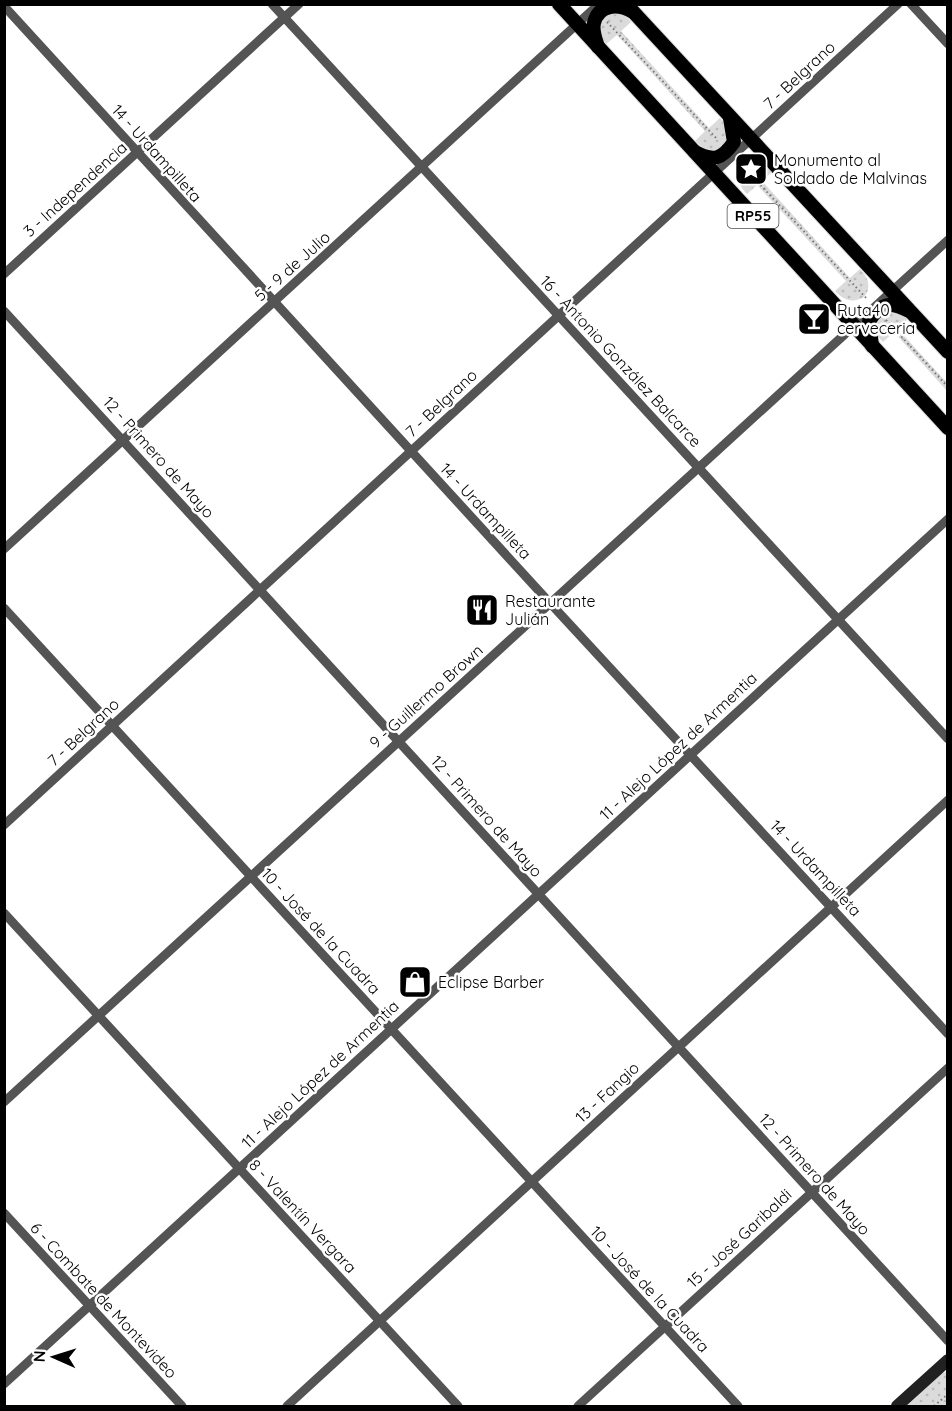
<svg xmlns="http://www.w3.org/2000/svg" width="952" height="1411" font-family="Quicksand,sans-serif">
<defs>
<pattern id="grass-dots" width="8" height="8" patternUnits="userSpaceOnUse" patternTransform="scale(1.5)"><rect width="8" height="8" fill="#dbdbdb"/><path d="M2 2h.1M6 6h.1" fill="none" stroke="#bababa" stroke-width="1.8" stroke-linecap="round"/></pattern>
</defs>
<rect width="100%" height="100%" fill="#fff"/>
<!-- grass -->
<g fill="url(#grass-dots)">
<path d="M 608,13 C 619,13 624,13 631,22 L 621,31 L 709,128 L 720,118 C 740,141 716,163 695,141 L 705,131 L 617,35 L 606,44 L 601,39 L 599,20 Z"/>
<path d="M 756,162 L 767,166 L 772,172 L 762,181 L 850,278 L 860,269 C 868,277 872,288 864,297 C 853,303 844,301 835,291 L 846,281 L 757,185 L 747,194 C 738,185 736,176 743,165 Z"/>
<path d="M 885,311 L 903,313 L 908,319 L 898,329 L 947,383 L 947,391 L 894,332 L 883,342 C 875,334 875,328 876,317 Z"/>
<polygon points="947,1372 947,1406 904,1406 941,1373"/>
</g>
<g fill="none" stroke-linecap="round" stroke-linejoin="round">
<defs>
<g id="primary">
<polyline points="559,4 948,428"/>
<polyline points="626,4 948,352"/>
<path d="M 598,47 C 596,40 592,31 594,23 C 599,3 619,4 633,12"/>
<path d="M 695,152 C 714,162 722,159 734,142 L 730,118"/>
<path d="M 872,346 L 869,321 C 881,303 889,301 909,311"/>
</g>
</defs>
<!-- primary casing -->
<use href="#primary" stroke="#dbdbdb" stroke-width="16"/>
<!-- path -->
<g stroke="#767676" stroke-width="2" stroke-dasharray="1.5 3" stroke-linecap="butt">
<polyline points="607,22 718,140"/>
<polyline points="739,162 868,300"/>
<polyline points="886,320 948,387"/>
<polyline points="934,1406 948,1394"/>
</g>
<!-- street -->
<g stroke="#545454" stroke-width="9">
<polyline points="272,4 948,739"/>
<polyline points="911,4 948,44"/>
<polyline points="4,6 550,603 948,1034"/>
<polyline points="4,274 299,4"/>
<polyline points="4,311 948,1341"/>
<polyline points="4,549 599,4"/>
<polyline points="4,608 738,1406"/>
<polyline points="4,825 898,4"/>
<polyline points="4,913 458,1406"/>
<polyline points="4,1102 948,240"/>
<polyline points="4,1213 182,1406"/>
<polyline points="4,1384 948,519"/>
<polyline points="287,1406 948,800"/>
<polyline points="578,1406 948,1068"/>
</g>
<!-- secondary -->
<polyline stroke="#212121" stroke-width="12" points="897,1406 948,1360"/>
<!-- primary -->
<use href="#primary" stroke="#000" stroke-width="14"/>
</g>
<!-- icons -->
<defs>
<symbol id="sight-square" viewBox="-11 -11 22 22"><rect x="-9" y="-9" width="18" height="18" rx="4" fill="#000" stroke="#fff"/><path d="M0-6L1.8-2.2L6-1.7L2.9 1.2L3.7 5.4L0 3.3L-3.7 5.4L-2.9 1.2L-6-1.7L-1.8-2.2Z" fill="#fff"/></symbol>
<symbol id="bar-square" viewBox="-11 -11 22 22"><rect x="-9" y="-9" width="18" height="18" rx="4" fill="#000" stroke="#fff"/><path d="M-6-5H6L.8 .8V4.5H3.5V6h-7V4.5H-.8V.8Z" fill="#fff"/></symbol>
<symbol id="restaurant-square" viewBox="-11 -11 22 22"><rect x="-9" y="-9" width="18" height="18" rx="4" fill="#000" stroke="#fff"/><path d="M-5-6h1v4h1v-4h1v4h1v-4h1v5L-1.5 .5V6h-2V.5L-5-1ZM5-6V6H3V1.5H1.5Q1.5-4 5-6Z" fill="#fff"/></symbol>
<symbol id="shop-square" viewBox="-11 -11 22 22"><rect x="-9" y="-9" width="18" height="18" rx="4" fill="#000" stroke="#fff"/><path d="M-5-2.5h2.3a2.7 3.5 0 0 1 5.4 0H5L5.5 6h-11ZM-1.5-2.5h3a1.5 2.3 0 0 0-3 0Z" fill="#fff"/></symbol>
</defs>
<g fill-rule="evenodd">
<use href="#sight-square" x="732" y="150" width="38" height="38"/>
<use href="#bar-square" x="795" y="300" width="38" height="38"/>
<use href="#restaurant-square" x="463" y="591" width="38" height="38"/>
<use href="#shop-square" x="396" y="963" width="38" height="38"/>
</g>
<g text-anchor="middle" stroke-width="5" stroke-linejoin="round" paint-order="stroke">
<!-- shield labels -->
<rect fill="#fff" stroke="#4c4c4c" stroke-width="1.5" x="727.5" y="204" width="51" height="24" rx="4.5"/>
<g font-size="15" font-weight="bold" fill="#000">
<text x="753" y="221">RP55</text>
</g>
<!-- street labels -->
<g font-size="16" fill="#000" stroke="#fff">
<text transform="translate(799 75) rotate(-43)" y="6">7 - Belgrano</text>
<text transform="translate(157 153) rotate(48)" y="6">14 - Urdampilleta</text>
<text transform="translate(75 189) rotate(-42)" y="6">3 - Independencia</text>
<text transform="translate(292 266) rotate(-42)" y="6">5 - 9 de Julio</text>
<text transform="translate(621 361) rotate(47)" y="6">16 - Antonio González Balcarce</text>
<text transform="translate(441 403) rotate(-43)" y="6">7 - Belgrano</text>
<text transform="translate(159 457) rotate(48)" y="6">12 - Primero de Mayo</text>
<text transform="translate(486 511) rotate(47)" y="6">14 - Urdampilleta</text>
<text transform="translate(426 696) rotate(-42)" y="6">9 - Guillermo Brown</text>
<text transform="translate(83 732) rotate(-43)" y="6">7 - Belgrano</text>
<text transform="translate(678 746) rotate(-43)" y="6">11 - Alejo López de Armentia</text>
<text transform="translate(487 816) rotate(48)" y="6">12 - Primero de Mayo</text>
<text transform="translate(816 868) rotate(47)" y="6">14 - Urdampilleta</text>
<text transform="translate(321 931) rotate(47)" y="6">10 - José de la Cuadra</text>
<text transform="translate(320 1074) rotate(-43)" y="6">11 - Alejo López de Armentia</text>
<text transform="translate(607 1092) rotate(-43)" y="6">13 - Fangio</text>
<text transform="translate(815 1174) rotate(48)" y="6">12 - Primero de Mayo</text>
<text transform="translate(303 1216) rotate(47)" y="6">8 - Valentín Vergara</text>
<text transform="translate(739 1238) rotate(-43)" y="6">15 - José Garibaldi</text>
<text transform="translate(650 1289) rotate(47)" y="6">10 - José de la Cuadra</text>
<text transform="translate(104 1300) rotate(47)" y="6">6 - Combate de Montevideo</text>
</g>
<!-- poi labels -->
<g font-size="16" fill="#000" stroke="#fff" text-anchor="start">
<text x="774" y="166">Monumento al<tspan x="774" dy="18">Soldado de Malvinas</tspan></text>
<text x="837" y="316">Ruta40<tspan x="837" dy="18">cerveceria</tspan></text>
<text x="505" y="607">Restaurante<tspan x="505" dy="18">Julián</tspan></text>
<text x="438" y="988">Eclipse Barber</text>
</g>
</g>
<!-- border -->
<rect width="952" height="1411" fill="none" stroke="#000000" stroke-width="12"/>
<!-- north arrow -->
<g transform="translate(54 1357) rotate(273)" stroke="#ffffff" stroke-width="4.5" paint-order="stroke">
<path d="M0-4.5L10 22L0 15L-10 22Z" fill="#000000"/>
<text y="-9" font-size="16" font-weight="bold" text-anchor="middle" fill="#000000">N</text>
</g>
</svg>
